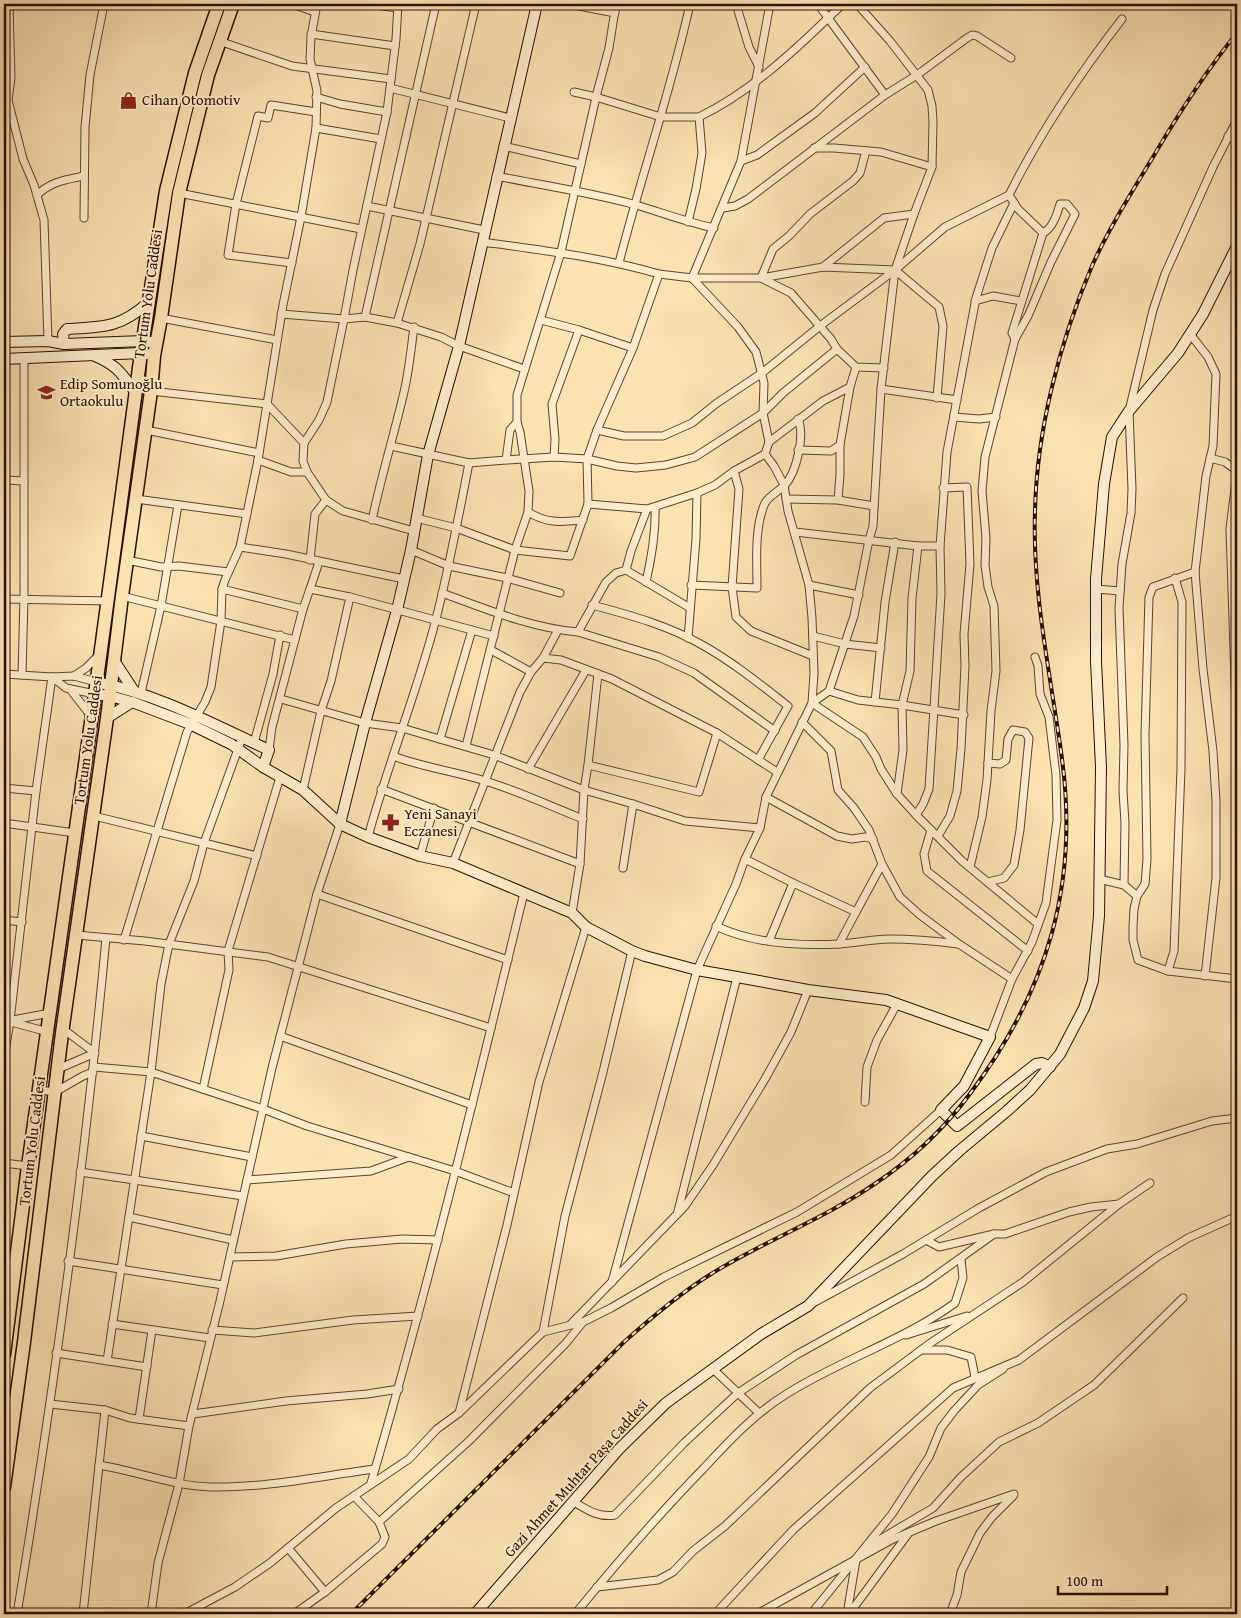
<svg xmlns="http://www.w3.org/2000/svg" width="1241" height="1618" font-family="'Gentium Book Plus',serif">
<rect width="100%" height="100%" fill="#fae2b1"/>
<filter id="stains"><feTurbulence type="fractalNoise" baseFrequency=".004" numOctaves="4"/><feColorMatrix values="0 0 0 0 .2 0 0 0 0 .09 0 0 0 0 .02 0 0 0 .5 -.17"/></filter>
<radialGradient id="worn" r=".72"><stop offset=".6" stop-color="#630" stop-opacity="0"/><stop offset="1" stop-color="#630" stop-opacity=".3"/></radialGradient>
<g fill="none" stroke-linecap="round" stroke-linejoin="round">
<defs>
<g id="street">
<polyline points="9,4 11,78 8,100 23,159 34,185 44,220 48,341"/>
<polyline points="292,4 315,12"/>
<polyline points="368,4 398,8"/>
<polyline points="398,4 396,39 387,112 353,270 344,319 327,402 319,420 304,443 303,461 307,472 326,500 343,511 414,531"/>
<polyline points="569,4 615,13"/>
<polyline points="736,4 749,47 759,67"/>
<polyline points="818,4 828,18 843,4"/>
<polyline points="857,4 890,41 928,90 932,106 933,122 932,167 914,214 895,270 881,389 873,526 869,540 854,616 829,691 812,703 863,737 876,757 881,769 897,794 916,815 962,861 1038,924"/>
<polyline points="311,34 395,46"/>
<polyline points="219,41 292,66 391,79"/>
<polyline points="390,88 510,118"/>
<polyline points="574,92 596,97 661,117 699,117 702,153 696,189 688,222"/>
<polyline points="316,97 340,104 387,112"/>
<path d="M 699,117 C 747,94 790,55 828,18 L 885,95"/>
<polyline points="316,128 381,139"/>
<polyline points="1228,136 1237,141"/>
<polyline points="503,146 581,164"/>
<polyline points="814,148 834,148 881,152 932,167"/>
<polyline points="866,151 860,173 853,181 810,214 789,236 773,249 761,278 823,267 895,270 939,307 943,326 937,398"/>
<polyline points="741,161 757,155 815,113 865,67"/>
<path d="M 496,176 C 542,185 588,192 633,204 C 660,212 686,222 714,228"/>
<polyline points="179,193 361,229"/>
<path d="M 37,195 C 52,181 65,180 84,176"/>
<polyline points="367,206 484,230"/>
<polyline points="723,208 735,206 748,199 885,95 917,75 967,38 972,35 977,36 1011,58"/>
<polyline points="84,218 85,127 90,75 104,4"/>
<path d="M 482,242 C 542,250 600,257 659,274 L 633,348 L 597,430 L 587,459 L 588,504 L 570,556 L 515,550 L 528,512 L 529,491 L 520,432 L 517,422"/>
<polyline points="292,263 228,255 236,204 258,116 268,118 271,105 316,112"/>
<path d="M 619,263 C 641,176 671,91 690,4"/>
<polyline points="823,267 884,218 914,214"/>
<polyline points="659,274 692,278 761,278 791,293 831,339 837,349 856,367 884,368"/>
<polyline points="975,301 993,296 1021,301"/>
<polyline points="281,314 344,319 365,317 397,323 441,337 459,346 524,369"/>
<polyline points="365,317 436,4"/>
<polyline points="161,318 277,340"/>
<polyline points="541,320 579,330 633,348"/>
<polyline points="397,323 420,244 476,4"/>
<polyline points="1190,334 1208,357 1216,374 1213,446 1206,476 1195,572 1203,669 1213,751 1216,801 1216,878 1205,976"/>
<polyline points="1015,339 1012,333 1043,233"/>
<polyline points="881,389 957,400"/>
<polyline points="151,391 267,404 304,443"/>
<polyline points="954,417 979,419 996,417"/>
<polyline points="146,430 259,453"/>
<polyline points="597,430 624,436 663,436 692,423 717,403 762,373 820,326 895,270 945,227 1009,195"/>
<polyline points="769,442 763,413 764,383 756,352 738,327 692,278 741,161 770,4"/>
<polyline points="391,446 469,463 506,460 510,430 517,422 517,395 561,252 597,93 609,48 616,4"/>
<polyline points="798,450 831,451 840,445"/>
<polyline points="554,457 555,439 552,404 579,330"/>
<polyline points="1210,458 1225,462 1236,470 1236,480 1230,529 1237,741"/>
<polyline points="258,460 291,472 307,472"/>
<polyline points="506,460 554,457 587,459 617,466 636,468 666,465 695,457 763,413 783,393 837,349"/>
<polyline points="734,471 739,489 732,587 736,617 751,631 813,656"/>
<polyline points="4,480 24,481"/>
<polyline points="136,499 247,514"/>
<polyline points="786,499 838,500 840,475 840,445 850,387"/>
<polyline points="838,500 874,506"/>
<polyline points="588,504 647,509 697,493 715,485 734,471 765,454 769,442 823,401 850,387 856,367"/>
<path d="M 528,512 C 548,524 560,522 583,520"/>
<polyline points="416,518 456,528 515,550 466,746"/>
<path d="M 372,520 C 381,477 394,435 404,392 C 409,371 411,349 414,327"/>
<polyline points="795,532 918,546 940,546"/>
<polyline points="240,547 286,554 404,579"/>
<polyline points="411,550 449,566 507,578 560,593"/>
<polyline points="127,560 161,567 179,566 228,572"/>
<polyline points="310,560 315,514 326,500"/>
<polyline points="626,570 690,608"/>
<polyline points="1195,572 1153,587 1149,597 1145,735 1147,859 1145,884 1137,896 1134,909 1133,926 1133,940 1138,960 1168,971 1237,979"/>
<path d="M 646,582 C 652,556 656,533 655,507"/>
<path d="M 691,585 L 757,588 C 757,561 754,528 765,503 C 769,496 779,491 785,485 C 797,471 805,435 798,419"/>
<polyline points="809,585 859,595"/>
<polyline points="222,589 303,609 310,589 350,597 331,681 321,711 303,790"/>
<polyline points="310,589 319,562"/>
<polyline points="1096,589 1120,591"/>
<path d="M 442,593 C 486,609 531,628 578,632 L 606,582 L 616,573 L 626,570 L 631,551 L 647,509"/>
<polyline points="122,596 295,640"/>
<polyline points="350,597 494,636"/>
<polyline points="4,599 108,601"/>
<path d="M 592,605 C 630,615 670,626 704,646 C 734,663 761,685 788,706 L 758,760"/>
<polyline points="578,632 659,657 694,673 775,731"/>
<polyline points="813,636 845,644 881,648"/>
<polyline points="688,638 696,539 697,493"/>
<polyline points="491,650 531,672"/>
<polyline points="543,658 558,630"/>
<polyline points="4,674 52,677 74,676 96,682"/>
<polyline points="22,675 24,598 24,357"/>
<polyline points="74,676 86,668 99,655"/>
<polyline points="52,677 66,688 95,694"/>
<polyline points="70,689 91,716"/>
<polyline points="829,691 858,700 902,705 964,715"/>
<polyline points="141,693 161,606 178,505"/>
<polyline points="281,699 365,723 402,728 494,755 584,790 633,804 685,821 760,828"/>
<polyline points="875,702 885,602 895,542"/>
<polyline points="802,722 831,751 838,790 854,808 869,830 882,864 900,897 920,915 959,944 1012,979"/>
<polyline points="440,739 472,630"/>
<polyline points="254,743 273,674 280,635"/>
<polyline points="269,750 272,727 303,609"/>
<path d="M 393,756 C 422,767 452,771 482,780 C 516,790 550,806 583,819"/>
<polyline points="988,763 1000,764 1006,760 1008,739 1013,730 1025,732 1029,738 1020,830 1014,865 1004,878 988,882"/>
<polyline points="588,765 699,792 717,733"/>
<polyline points="528,769 586,670"/>
<polyline points="4,788 36,791"/>
<polyline points="381,789 580,864"/>
<polyline points="897,794 903,750 902,705 910,671 912,598 918,546"/>
<polyline points="766,797 837,836 852,839 865,837 873,839"/>
<polyline points="916,815 923,804 929,789 941,594 940,546 947,452 976,298 992,248 1014,203"/>
<polyline points="94,816 257,856"/>
<polyline points="4,823 75,833"/>
<polyline points="931,830 924,854 927,871 1028,951"/>
<polyline points="938,836 950,816 957,791 961,749 965,666 964,634 970,564 967,487 943,488"/>
<path d="M 368,837 C 388,763 417,693 436,619 C 449,568 459,515 469,463"/>
<polyline points="420,856 434,808"/>
<polyline points="745,859 793,883 856,912 882,864"/>
<polyline points="453,863 520,692 531,672 543,658 561,660 612,679 717,733 777,772"/>
<path d="M 970,867 L 982,817 L 987,780 L 991,711 L 996,671 L 994,606 L 988,587 L 985,565 L 986,538 L 982,491 L 985,457 L 1015,339 L 1028,316 L 1051,262 L 1075,214 L 1067,204 L 1060,204 C 1057,214 1053,228 1043,233 L 1018,209 L 1009,195 C 1039,135 1081,72 1122,19"/>
<polyline points="623,868 633,804"/>
<polyline points="1099,879 1124,885 1137,896"/>
<polyline points="1124,885 1125,823 1123,791 1124,745 1119,608 1122,564 1131,513 1132,489 1129,411 1153,310 1165,274 1213,167 1237,120"/>
<polyline points="317,894 508,960"/>
<polyline points="572,913 580,864 584,790 588,765 598,674"/>
<polyline points="4,920 22,922"/>
<path d="M 716,926 C 753,944 800,946 840,944 C 856,943 873,939 889,939 C 912,939 935,941 958,944"/>
<polyline points="76,935 145,941 268,957 491,1028"/>
<polyline points="124,940 187,732 205,702 211,687 221,621 222,589 225,580 240,547 258,460 283,305 301,217 316,128 317,91 310,59 311,37 317,4"/>
<polyline points="769,941 793,883"/>
<polyline points="839,944 856,912"/>
<polyline points="1168,971 1174,951 1181,769 1182,602 1175,578"/>
<polyline points="4,1020 48,1032"/>
<polyline points="13,1020 50,1013"/>
<polyline points="280,1036 472,1105"/>
<polyline points="990,1037 1012,979 1032,942 1046,903 1057,820 1056,775 1049,717 1040,694 1038,666 1035,657"/>
<polyline points="4,1058 10,1021 36,791 52,677"/>
<polyline points="94,1067 151,1072 263,1109 307,1126 455,1171 514,1193"/>
<polyline points="58,1069 95,1053 63,1029"/>
<polyline points="203,1089 229,970 228,951 280,777"/>
<polyline points="39,1090 55,1092 83,1076 93,1072"/>
<polyline points="865,1102 867,1067 877,1040 897,1004"/>
<polyline points="141,1136 252,1157"/>
<polyline points="4,1163 28,1166"/>
<polyline points="80,1172 243,1196"/>
<polyline points="247,1180 371,1171 409,1157"/>
<polyline points="678,1211 737,977"/>
<polyline points="129,1217 233,1240"/>
<polyline points="926,1240 939,1247 994,1234 1005,1234 1069,1212 1091,1207 1119,1204 1150,1183"/>
<polyline points="230,1257 276,1256 346,1244 402,1239 438,1240"/>
<polyline points="68,1261 223,1285"/>
<polyline points="612,1282 697,970 736,884 745,859 760,828 766,797 812,703 814,673 812,618 809,585 788,511 784,485 774,466 765,454"/>
<polyline points="815,1302 903,1254 979,1208 1046,1172 1107,1149 1137,1144 1212,1121 1237,1118"/>
<polyline points="112,1324 210,1338"/>
<polyline points="571,1324 685,1206 713,1165 765,1079 791,1032 808,990"/>
<polyline points="212,1330 254,1333 353,1320 418,1316"/>
<polyline points="543,1332 565,1216 602,1076 632,951"/>
<polyline points="906,1335 967,1316"/>
<polyline points="921,1350 947,1350 971,1357 975,1377"/>
<polyline points="56,1353 147,1367"/>
<polyline points="107,1361 151,1072 161,984 169,944 194,881 204,843 242,738"/>
<polyline points="713,1369 759,1413"/>
<polyline points="50,1404 105,1410 130,1418 189,1426"/>
<polyline points="459,1413 507,1225 539,1082 586,927"/>
<polyline points="193,1414 286,1401 367,1394 399,1389"/>
<polyline points="139,1419 152,1330"/>
<path d="M 99,1465 C 136,1471 173,1486 211,1487 C 266,1488 321,1476 375,1469"/>
<path d="M 371,1483 C 428,1288 476,1090 524,893"/>
<polyline points="354,1496 379,1522"/>
<path d="M 572,1501 C 586,1509 598,1518 615,1515 L 684,1443 L 738,1393 L 796,1355 L 924,1284 L 994,1234"/>
<polyline points="867,1547 933,1508 961,1477 999,1442 1038,1423 1094,1385 1183,1298"/>
<polyline points="288,1548 325,1592"/>
<polyline points="597,1587 658,1580 673,1572 693,1551 725,1526 870,1388 929,1344 1023,1282 1119,1204"/>
<path d="M 17,1614 C 54,1390 85,1164 106,938"/>
<polyline points="83,1614 105,1410"/>
<polyline points="151,1614 158,1563 179,1484 189,1426 220,1301 272,1068 317,894 340,824"/>
<polyline points="184,1614 235,1587 270,1563 336,1508 409,1459 437,1429 459,1413 543,1332 583,1322 611,1308 664,1277 797,1212 891,1155 941,1110"/>
<polyline points="294,1614 325,1592 382,1544 385,1537 379,1522 469,1441 566,1343 583,1322"/>
<path d="M 575,1614 C 616,1564 658,1515 703,1469 C 729,1441 755,1413 788,1393 C 841,1360 904,1340 955,1303 L 963,1278 L 961,1259"/>
<polyline points="715,1614 793,1530 953,1388 1019,1360 1157,1257 1188,1238 1237,1216"/>
<polyline points="757,1614 893,1539 936,1521 1014,1494"/>
<polyline points="811,1614 892,1514 929,1457 941,1428 954,1411 978,1385 1003,1369"/>
<polyline points="847,1614 856,1560"/>
<polyline points="849,1614 908,1534"/>
<polyline points="950,1614 957,1595 961,1572 980,1533 992,1517 1013,1496"/>
</g>
<g id="secondary">
<polyline points="4,342 48,341 64,344 143,341 157,343"/>
<path d="M 64,344 L 63,334 L 67,329 C 104,327 120,328 149,302"/>
<path d="M 95,356 C 118,366 121,373 136,393"/>
<polyline points="4,359 141,353 147,354"/>
<polyline points="115,662 134,691"/>
<path d="M 96,682 C 158,694 213,724 269,750 L 263,767"/>
<polyline points="95,694 110,696 132,702 190,724 231,744 263,767 303,790 340,824 368,837 420,856 453,863 572,913 586,927 632,951 645,956 697,970 737,977 808,990 886,1000 990,1037 964,1086 941,1110 957,1126 1036,1064 1042,1063 1050,1067"/>
<polyline points="107,718 132,702"/>
<polyline points="340,824 365,723 397,610 411,550 428,455 459,346 537,4"/>
<polyline points="475,1614 619,1449 666,1403 761,1334 808,1306 932,1176 959,1151 1007,1111 1030,1090 1060,1054 1084,1008 1093,981 1099,916 1101,767 1096,661 1096,579 1104,484 1112,437 1129,411 1178,353 1203,314 1237,246"/>
</g>
<g id="highway">
<polyline points="4,1354 28,1166 95,694 141,353 166,191 195,73 219,4"/>
<polyline points="4,1487 24,1342 62,1033 107,718 122,596 151,391 154,356 161,318 179,193 208,75 233,4"/>
</g>
</defs>
<!-- street casing -->
<use href="#street" stroke="#5e432f" stroke-width="9"/>
<!-- secondary casing -->
<use href="#secondary" stroke="#2a0e04" stroke-width="12"/>
<!-- highway casing -->
<use href="#highway" stroke="#2a0e04" stroke-width="15"/>
<!-- street -->
<use href="#street" stroke="#fceccc" stroke-width="7"/>
<!-- secondary -->
<use href="#secondary" stroke="#fceccc" stroke-width="10"/>
<!-- highway -->
<use href="#highway" stroke="#fae2b1" stroke-width="12"/>
<defs>
<path id="rail" d="M 351,1614 L 624,1342 C 652,1317 679,1294 711,1274 C 764,1241 824,1219 876,1183 C 912,1159 946,1127 972,1091 C 1047,990 1079,885 1062,759 C 1051,676 1032,594 1035,510 C 1037,429 1060,341 1092,266 C 1109,228 1132,192 1153,157 C 1179,113 1205,72 1237,33"/>
</defs>
<!-- rail casing -->
<use href="#rail" stroke="#2a0e04" stroke-width="4"/>
<!-- rail -->
<use href="#rail" stroke="#fceccc" stroke-width="2" stroke-dasharray="5.5" stroke-linecap="butt"/>
</g>
<!-- icons -->
<defs>
<symbol id="shop-bare" viewBox="-9 -9 18 18"><path d="M-5-2.5h2.3a2.7 3.5 0 0 1 5.4 0H5L5.5 6h-11ZM-1.5-2.5h3a1.5 2.3 0 0 0-3 0Z" fill="#8f2418" stroke="#fceccc" stroke-width="2.5" paint-order="stroke"/></symbol>
<symbol id="school-bare" viewBox="-9 -9 18 18"><path d="M0-5L7-2L0 1L-7-2ZM-4 1L0 2.5L4 1V4Q0 6-4 4Z" fill="#8f2418" stroke="#fceccc" stroke-width="2.5" paint-order="stroke"/></symbol>
<symbol id="pharmacy-bare" viewBox="-9 -9 18 18"><path d="M-2-6h4v4h4v4h-4v4h-4v-4h-4v-4h4Z" fill="#8f2418" stroke="#fceccc" stroke-width="2.5" paint-order="stroke"/></symbol>
</defs>
<g fill-rule="evenodd">
<use href="#shop-bare" x="116" y="88" width="25" height="25"/>
<use href="#school-bare" x="34" y="380" width="25" height="25"/>
<use href="#pharmacy-bare" x="378" y="810" width="25" height="25"/>
</g>
<g text-anchor="middle" stroke-width="4" stroke-linejoin="round" paint-order="stroke">
<!-- poi labels -->
<g font-size="15" fill="#2a0e04" stroke="#fceccc" text-anchor="start">
<text x="142" y="105">Cihan Otomotiv</text>
<text x="60" y="389">Edip Somunoğlu<tspan x="60" dy="17">Ortaokulu</tspan></text>
<text x="404" y="819">Yeni Sanayi<tspan x="404" dy="17">Eczanesi</tspan></text>
</g>
<!-- street labels -->
<g font-size="15" fill="#2a0e04" stroke="#fceccc">
<text transform="translate(148 294) rotate(-82)" y="5">Tortum Yolu Caddesi</text>
<text transform="translate(88 740) rotate(-82)" y="5">Tortum Yolu Caddesi</text>
<text transform="translate(32 1141) rotate(-83)" y="5">Tortum Yolu Caddesi</text>
<text transform="translate(576 1478) rotate(-48)" y="5">Gazi Ahmet Muhtar Paşa Caddesi</text>
</g>
</g>
<!-- margin -->
<rect width="1241" height="1618" fill="none" stroke="#fae2b1" stroke-width="20"/>
<rect x="5" y="5" width="1231" height="1608" fill="none" stroke="#2a0e04" stroke-width="2.5"/>
<rect x="10" y="10" width="1221" height="1598" fill="none" stroke="#2a0e04"/>
<!-- scale -->
<path d="M1058 1586v8h109v-8" fill="none" stroke="#2a0e04" stroke-width="2.5"/>
<text x="1066" y="1586" font-size="15" fill="#2a0e04" stroke="#fceccc" stroke-width="4" paint-order="stroke">100 m</text>
<rect width="100%" height="100%" filter="url(#stains)"/>
<rect width="100%" height="100%" fill="url(#worn)"/>
</svg>
